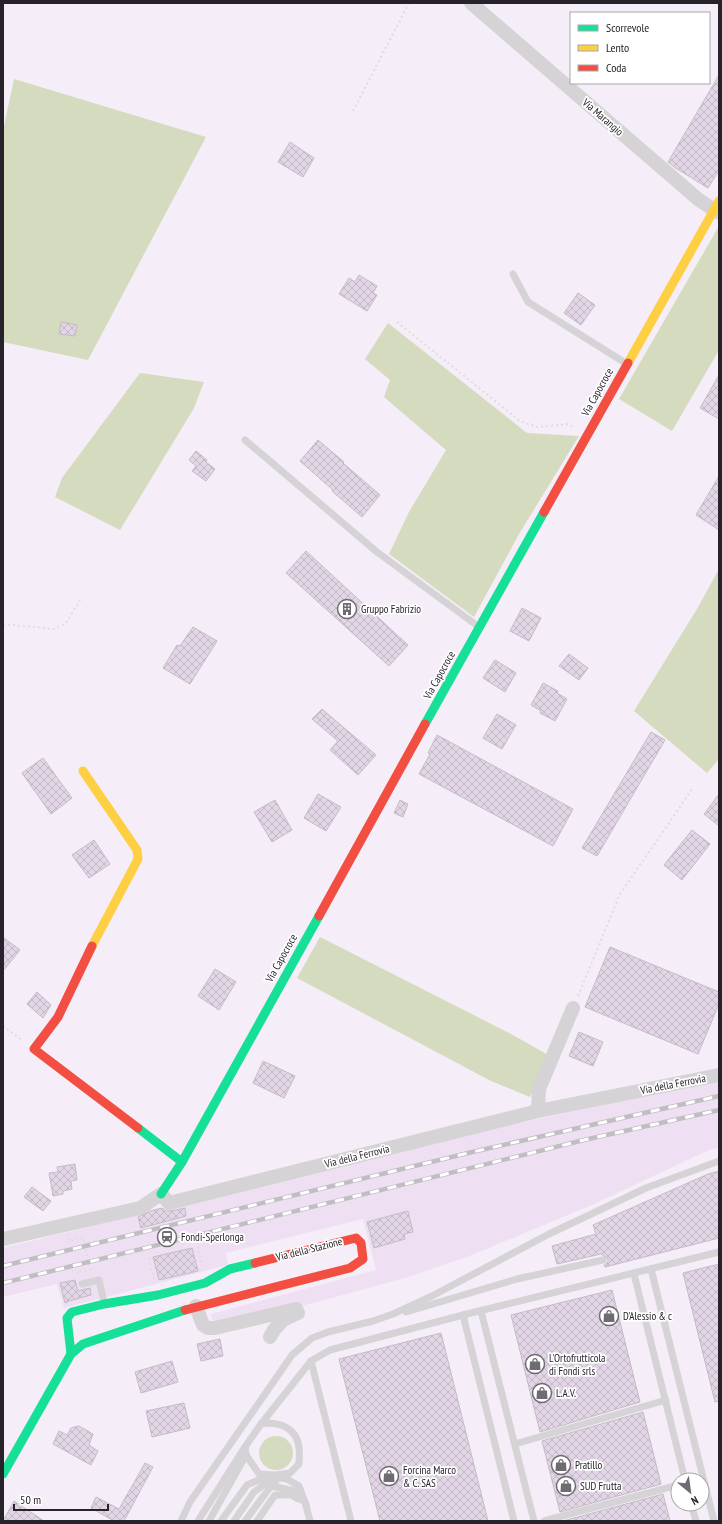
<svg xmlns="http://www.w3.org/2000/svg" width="722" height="1524" font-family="'PT Sans Narrow',sans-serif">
<defs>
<pattern id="building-cross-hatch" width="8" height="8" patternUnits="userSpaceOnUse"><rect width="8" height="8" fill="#e2d6e6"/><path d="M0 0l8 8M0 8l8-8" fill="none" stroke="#c2b7c5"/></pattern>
</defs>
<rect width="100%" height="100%" fill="#f5edf8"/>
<!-- built -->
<polygon fill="#eee0f2" points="719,1079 719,1148 711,1149 594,1204 467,1257 405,1278 306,1305 214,1327 211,1314 376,1270 363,1219 226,1253 228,1265 64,1308 57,1284 3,1297 3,1248 455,1137"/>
<!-- grass -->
<g fill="#d5dbbe">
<polygon points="14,79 206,137 88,360 3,342 3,131"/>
<polygon points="719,226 719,350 672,431 619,399"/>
<polygon points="388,323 527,433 579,436 519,534 474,617 389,554 409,512 446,450 384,397 390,380 365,359"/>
<polygon points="140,373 204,382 194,408 120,530 55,497 62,478"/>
<polygon points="719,569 719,759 707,773 634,711 697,609"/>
<polygon points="320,937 513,1035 548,1055 530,1097 491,1081 297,978"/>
<circle cx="276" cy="1453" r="17"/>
</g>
<!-- building -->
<g fill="url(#building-cross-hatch)" stroke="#c2bdc4">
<polygon points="719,75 719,170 708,188 674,167 668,162"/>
<polygon points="290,142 314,158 303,177 278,162"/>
<polygon points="359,275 377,286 373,293 377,295 367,311 339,294 349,278 355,282"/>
<polygon points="578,293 595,305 581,325 564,313"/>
<polygon points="61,322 77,325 75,336 59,334"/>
<polygon points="719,375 719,419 700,408"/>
<polygon points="318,440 344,462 343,463 380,495 362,517 332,491 333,490 300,461"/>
<polygon points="196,451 207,460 206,462 215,469 206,481 192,471 196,466 189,460"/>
<polygon points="719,476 719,530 696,515"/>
<polygon points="306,551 408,645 389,666 286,573"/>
<polygon points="522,608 541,618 529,641 510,631"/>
<polygon points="193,627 217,641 190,684 163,668 177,645 180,646"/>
<polygon points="569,654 588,668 579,680 559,666"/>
<polygon points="495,660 516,673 505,692 483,678"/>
<polygon points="543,683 558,691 557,693 567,699 555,721 540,713 541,711 531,705"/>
<polygon points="322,709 376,755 358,775 330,750 338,741 312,719"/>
<polygon points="497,714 516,725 502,749 483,738"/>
<polygon points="651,732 665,740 597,856 582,848"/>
<polygon points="437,735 573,809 553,846 419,774 430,754 428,753"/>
<polygon points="43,758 72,798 51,814 22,773"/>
<polygon points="318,794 341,807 326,831 304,818"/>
<polygon points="719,794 719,826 704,814"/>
<polygon points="275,800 292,830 272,842 254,812"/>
<polygon points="400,800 408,804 403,817 394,813"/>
<polygon points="692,830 710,844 682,880 664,865"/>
<polygon points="94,840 110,864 89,878 72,855"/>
<polygon points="3,937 20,950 3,971"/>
<polygon points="610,947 719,992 719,1004 698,1054 585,1007"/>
<polygon points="215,969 236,982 219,1010 198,996"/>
<polygon points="37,992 51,1005 43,1018 27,1004"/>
<polygon points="579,1032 603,1042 593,1066 569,1056"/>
<polygon points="263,1061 295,1076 284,1098 253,1083"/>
<polygon points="75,1164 77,1180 71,1181 72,1189 63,1191 63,1194 53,1196 49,1173 58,1172 57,1167"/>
<polygon points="719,1171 719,1238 605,1267 604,1265 608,1262 608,1259 601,1254 557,1264 552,1246 596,1234 593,1225 708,1174"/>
<polygon points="32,1187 51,1201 43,1211 24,1197"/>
<polygon points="162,1208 166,1211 171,1211 185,1208 186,1216 141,1228 138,1217 150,1211"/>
<polygon points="408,1211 413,1232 404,1234 405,1239 374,1248 367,1222"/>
<polygon points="192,1248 198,1271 159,1280 153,1257"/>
<polygon points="719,1264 719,1401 715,1402 683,1273"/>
<polygon points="75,1280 78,1291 90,1288 91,1295 69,1301 65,1303 60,1283"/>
<polygon points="612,1290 640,1402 540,1432 511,1315"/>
<polygon points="441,1333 488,1521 380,1521 339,1359"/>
<polygon points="220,1339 223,1356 201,1361 197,1344"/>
<polygon points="172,1361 178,1382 141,1393 135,1372"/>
<polygon points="184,1403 190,1428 152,1437 146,1411"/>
<polygon points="643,1412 661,1484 560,1512 542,1441"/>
<polygon points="79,1426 93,1434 89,1445 98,1451 91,1465 53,1444 59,1431 67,1435 71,1428"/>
<polygon points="145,1463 153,1467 124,1521 114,1521 91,1508 96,1497 119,1509"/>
<polygon points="663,1494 670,1521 563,1521"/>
<polygon points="14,1501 44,1521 3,1521"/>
</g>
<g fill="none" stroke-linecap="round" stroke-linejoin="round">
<!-- path -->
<g stroke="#dfdde0" stroke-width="2" stroke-dasharray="2 3" stroke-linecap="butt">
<polyline points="353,111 409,3"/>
<polyline points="397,322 520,421 537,427 568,424 574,427"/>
<polyline points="3,624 54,629 66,623 80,600"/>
<polyline points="578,996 620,894 693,788"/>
<polyline points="3,1026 22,1040"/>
<polyline points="69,1238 69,1241 83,1237 90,1270 77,1272 78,1276"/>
<polyline points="198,1246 202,1266"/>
<polyline points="149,1258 154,1281"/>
</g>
<!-- lane -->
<g stroke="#d5d3d5" stroke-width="7">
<polyline points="513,274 528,302 627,364"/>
<polyline points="245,440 377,552 479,627"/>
<polyline points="651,1269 714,1521"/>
<polyline points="634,1274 685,1480"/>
<polyline points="82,1284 99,1280 104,1302"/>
<polyline points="481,1311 534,1521"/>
<polyline points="406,1312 517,1279 603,1260"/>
<polyline points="463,1315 514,1521"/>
<polyline points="311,1361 351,1521"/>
<polyline points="515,1444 666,1400"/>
<path d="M 245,1447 L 246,1455 L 259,1474 L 276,1475 L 290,1473 L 299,1464 C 299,1459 300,1453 299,1448 C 297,1428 279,1421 261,1424"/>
<polyline points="305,1502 310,1521"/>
<polyline points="691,1504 696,1521"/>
<polyline points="181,1521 190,1502 292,1355 312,1338 328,1332 373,1321 393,1314 432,1296 549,1234 646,1188 719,1161"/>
<polyline points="198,1521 245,1447 261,1424 311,1361 330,1350 463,1315 719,1252"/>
<polyline points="209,1521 246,1455"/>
<polyline points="221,1521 247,1485 268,1476 287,1479 299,1486 306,1505"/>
<polyline points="234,1521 254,1492 269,1481 276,1481"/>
<polyline points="245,1521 271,1486 295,1491 302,1500"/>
<polyline points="257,1521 275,1495 292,1495 298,1499"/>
<polyline points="544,1521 678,1485"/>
</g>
<!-- street -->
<g stroke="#d5d3d5" stroke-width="14">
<polyline points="471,3 699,200 719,213"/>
<polyline points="538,1111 539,1089 573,1008"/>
<polyline points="3,1239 140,1208 161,1194 169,1203 538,1111 719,1075"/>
<polyline points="196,1306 203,1325 208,1328 215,1328 296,1309 298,1313 283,1320 274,1330 270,1337"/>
</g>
<!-- fast -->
<g stroke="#16e098" stroke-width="9">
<polyline points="425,724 544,512"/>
<polyline points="138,1128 182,1162"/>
<polyline points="161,1194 182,1162 319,916"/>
<polyline points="71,1354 67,1318 72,1312 104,1304 158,1295 205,1283 230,1269 255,1263"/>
<polyline points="3,1474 71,1354 83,1344 185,1310"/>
</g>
<!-- slow -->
<g stroke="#ffcf43" stroke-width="9">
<polyline points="628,363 719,201"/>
<polyline points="83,771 137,850 138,859 92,946"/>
</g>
<!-- jam -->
<g stroke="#f24e42" stroke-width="9">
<polyline points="544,512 628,363"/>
<polyline points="319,916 425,724"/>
<polyline points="92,946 58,1017 34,1049 138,1128"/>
<polyline points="185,1310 350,1268 363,1259 361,1243 356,1238 255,1263"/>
</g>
<defs>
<g id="rail">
<polyline points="3,1266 468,1153 719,1096"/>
<polyline points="3,1283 584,1140 719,1110"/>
</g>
</defs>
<!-- rail casing -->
<use href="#rail" stroke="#c0bec1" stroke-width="4.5"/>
<!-- rail -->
<use href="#rail" stroke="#fff" stroke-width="3" stroke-dasharray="9" stroke-linecap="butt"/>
</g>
<!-- icons -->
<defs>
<symbol id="building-ring" viewBox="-11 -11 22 22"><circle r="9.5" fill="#fff" stroke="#706a72" stroke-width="1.5"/><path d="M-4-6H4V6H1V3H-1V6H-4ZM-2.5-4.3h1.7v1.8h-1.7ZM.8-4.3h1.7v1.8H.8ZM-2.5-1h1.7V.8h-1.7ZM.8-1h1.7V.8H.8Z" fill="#706a72"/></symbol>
<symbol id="station-ring" viewBox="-11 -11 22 22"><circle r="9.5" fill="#fff" stroke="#706a72" stroke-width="1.5"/><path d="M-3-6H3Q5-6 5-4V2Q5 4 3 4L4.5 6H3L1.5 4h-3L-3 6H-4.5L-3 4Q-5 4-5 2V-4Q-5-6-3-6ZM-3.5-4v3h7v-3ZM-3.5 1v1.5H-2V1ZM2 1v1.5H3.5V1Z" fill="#706a72"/></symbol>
<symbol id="shop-ring" viewBox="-11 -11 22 22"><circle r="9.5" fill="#fff" stroke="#706a72" stroke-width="1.5"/><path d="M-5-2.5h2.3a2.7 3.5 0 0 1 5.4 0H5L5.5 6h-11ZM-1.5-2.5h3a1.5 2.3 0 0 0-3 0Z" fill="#706a72"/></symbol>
</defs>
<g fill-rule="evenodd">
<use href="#building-ring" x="336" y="598" width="22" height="22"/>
<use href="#station-ring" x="156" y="1226" width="22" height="22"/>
<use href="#shop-ring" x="598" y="1305" width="22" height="22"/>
<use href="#shop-ring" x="524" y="1353" width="22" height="22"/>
<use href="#shop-ring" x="531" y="1382" width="22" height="22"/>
<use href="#shop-ring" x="550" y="1454" width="22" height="22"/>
<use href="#shop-ring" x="378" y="1465" width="22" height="22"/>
<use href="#shop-ring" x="555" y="1475" width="22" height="22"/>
</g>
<g text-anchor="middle" stroke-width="3.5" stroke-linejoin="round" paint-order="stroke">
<!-- street labels -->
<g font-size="11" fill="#28232a" stroke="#fff">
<text transform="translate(603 117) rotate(41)" y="4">Via Marangio</text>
<text transform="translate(597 392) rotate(-61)" y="4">Via Capocroce</text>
<text transform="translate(439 675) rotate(-61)" y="4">Via Capocroce</text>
<text transform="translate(281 958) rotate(-61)" y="4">Via Capocroce</text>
<text transform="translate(673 1084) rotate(-11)" y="4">Via della Ferrovia</text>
<text transform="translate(357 1156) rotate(-14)" y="4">Via della Ferrovia</text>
<text transform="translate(309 1249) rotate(-14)" y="4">Via della Stazione</text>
</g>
<!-- poi labels -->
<g font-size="11" fill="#28232a" stroke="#fff" text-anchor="start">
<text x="361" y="613">Gruppo Fabrizio</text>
<text x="181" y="1241">Fondi-Sperlonga</text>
<text x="623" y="1320">D'Alessio &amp; c</text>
<text x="549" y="1362">L'Ortofrutticola<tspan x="549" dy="13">di Fondi srls</tspan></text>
<text x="556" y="1397">L.A.V.</text>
<text x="575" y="1469">Pratillo</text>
<text x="403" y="1474">Forcina Marco<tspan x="403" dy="13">&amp; C. SAS</tspan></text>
<text x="580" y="1490">SUD Frutta</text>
</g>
</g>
<!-- border -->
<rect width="722" height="1524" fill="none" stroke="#28232a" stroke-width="8"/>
<!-- legend -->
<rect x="570" y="12" width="140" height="72" fill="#ffffff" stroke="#a9a7aa"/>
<rect x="578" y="25" width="20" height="6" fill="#16e098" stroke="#a9a7aa"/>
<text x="606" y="32" font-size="12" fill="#28232a">Scorrevole</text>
<rect x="578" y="45" width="20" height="6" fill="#ffcf43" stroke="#a9a7aa"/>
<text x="606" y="52" font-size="12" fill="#28232a">Lento</text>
<rect x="578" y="65" width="20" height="6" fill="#f24e42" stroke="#a9a7aa"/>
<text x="606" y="72" font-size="12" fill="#28232a">Coda</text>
<!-- north arrow -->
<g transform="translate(690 1492) rotate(151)"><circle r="19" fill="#ffffff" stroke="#a9a7aa"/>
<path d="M0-3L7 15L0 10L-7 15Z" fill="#706a72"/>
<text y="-6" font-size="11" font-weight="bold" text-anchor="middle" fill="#28232a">N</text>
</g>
<!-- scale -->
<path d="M14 1504v6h94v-6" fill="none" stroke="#28232a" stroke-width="2"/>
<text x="20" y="1504" font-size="12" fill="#28232a" stroke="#ffffff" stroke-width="3" paint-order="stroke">50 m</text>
</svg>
